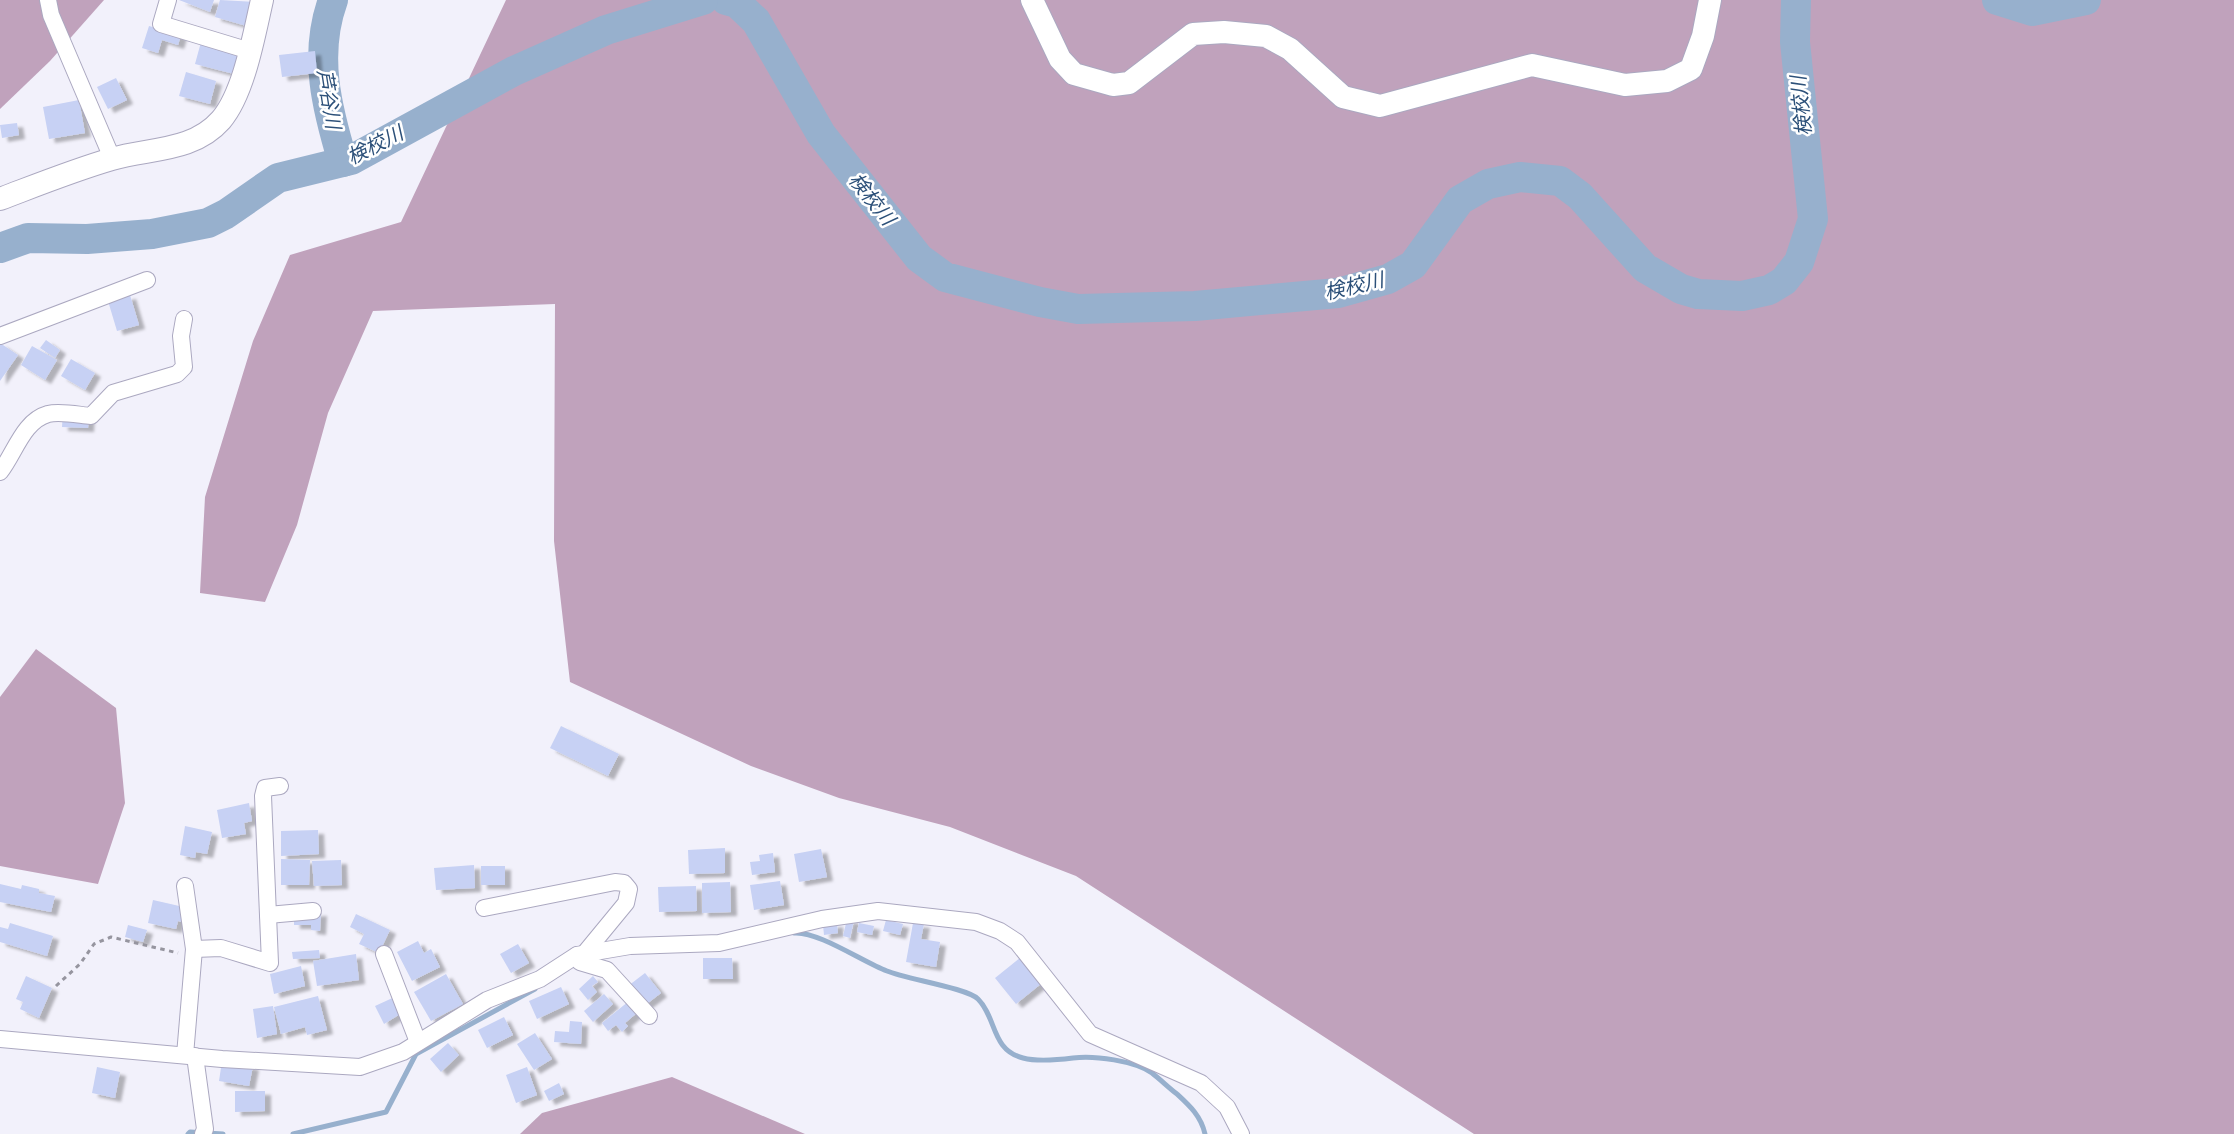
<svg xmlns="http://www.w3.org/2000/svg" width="2234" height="1134" font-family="Quicksand,'Noto Sans JP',sans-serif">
<defs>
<filter id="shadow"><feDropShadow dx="6" dy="4" stdDeviation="1.5" flood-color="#0004"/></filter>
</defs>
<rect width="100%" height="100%" fill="#f2f1fb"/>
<!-- forest -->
<g fill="#c0a2bc">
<polygon points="0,0 104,0 50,61 0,109"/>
<polygon points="506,0 2234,0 2234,1134 1474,1134 1076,876 950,827 839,798 751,766 570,682 554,541 555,304 373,311 328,413 297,525 265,602 200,593 205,497 253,341 290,255 401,222"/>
<polygon points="36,649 116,708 125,803 98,884 0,866 0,697"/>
<polygon points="672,1077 805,1134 520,1134 542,1113"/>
</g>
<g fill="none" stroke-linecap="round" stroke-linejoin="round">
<!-- stream -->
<g stroke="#97b0cd" stroke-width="5">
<path d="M 794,933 C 818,931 863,962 887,971 C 906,979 967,988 978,999 C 997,1018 991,1050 1023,1058 C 1038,1062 1057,1060 1073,1058 C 1094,1055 1135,1061 1152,1073 C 1161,1080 1169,1088 1177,1094 C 1190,1106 1201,1116 1205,1134"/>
<polyline points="188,1134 190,1132 223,1134"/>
<polyline points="293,1134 386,1112 416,1054 535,989"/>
</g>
<!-- river -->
<g stroke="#97b0cd" stroke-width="30">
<path d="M 333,0 C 313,55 327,109 343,162"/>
<polyline points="726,0 737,3 756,21 821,134 919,258 945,277 1040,302 1078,309 1195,306 1338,293 1388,279 1413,265 1460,200 1488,184 1520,177 1560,181 1580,196 1645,268 1681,289 1698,294 1742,296 1769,290 1784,281 1799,262 1813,219 1795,42 1796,0"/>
<polyline points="1997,0 2032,11 2086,0"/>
<polyline points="0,248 28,238 87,239 152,234 208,223 226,214 278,178 351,160 514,71 606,30 703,0"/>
</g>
</g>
<!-- building -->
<g fill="#c7d1f4" filter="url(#shadow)">
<polygon points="179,0 214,0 210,12"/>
<polygon points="220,0 257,2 250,27 215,17"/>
<polygon points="149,26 181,35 178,45 162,40 158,53 142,48"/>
<polygon points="201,42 239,52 234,74 195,64"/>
<polygon points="315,51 317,73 282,77 279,55"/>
<polygon points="186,72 216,81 210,104 179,96"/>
<polygon points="116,78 127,100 108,109 97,87"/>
<polygon points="79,100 85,133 49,139 43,107"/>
<polygon points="17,123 19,135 2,138 0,125"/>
<polygon points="130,295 139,325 117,331 108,301"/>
<polygon points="46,340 60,350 55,358 40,348"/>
<polygon points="0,343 18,355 0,381"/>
<polygon points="32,346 57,360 45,380 21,365"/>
<polygon points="71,359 95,373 85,390 61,376"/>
<polygon points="63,411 89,412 88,428 62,427"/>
<polygon points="561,726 619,754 608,776 550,748"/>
<polygon points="249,803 252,821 244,823 246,834 222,838 217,810"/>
<polygon points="185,826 212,832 207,854 196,852 195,858 180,855"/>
<polygon points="318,830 319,854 281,856 281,831"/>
<polygon points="725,848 725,873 689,874 688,850"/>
<polygon points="821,849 827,877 799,882 794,854"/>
<polygon points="773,853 775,872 752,875 750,862 760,861 759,855"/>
<polygon points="281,859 310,860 309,885 281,885"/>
<polygon points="341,860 342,885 314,886 312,861"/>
<polygon points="474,865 475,888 436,890 434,868"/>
<rect x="481" y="866" width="24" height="19"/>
<polygon points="780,881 784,905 754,910 750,885"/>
<polygon points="730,882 731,912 702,913 702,883"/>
<polygon points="0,884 21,889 22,885 39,889 39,893 55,896 51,912 0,902"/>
<polygon points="696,886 697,911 659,912 658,887"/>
<polygon points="153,900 188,908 190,924 178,921 176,929 148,923"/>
<polygon points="321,912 320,931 311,930 311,925 294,925 294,914"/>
<polygon points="356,914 390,930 379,953 359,944 364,934 350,927"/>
<polygon points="847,919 854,920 850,938 843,936"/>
<polygon points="886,920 903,924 900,935 883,931"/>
<polygon points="10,923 53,936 47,956 0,942 0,927 8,929"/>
<polygon points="837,923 838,933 824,935 823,925"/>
<polygon points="859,923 874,926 872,935 857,932"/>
<polygon points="913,923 924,924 921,939 940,942 936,967 906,962"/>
<polygon points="128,925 147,930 143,942 125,937"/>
<polygon points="418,941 424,953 431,949 440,967 412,981 397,952"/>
<polygon points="518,944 529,963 511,973 500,954"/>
<polygon points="319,950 320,958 293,959 292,952"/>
<polygon points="356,954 359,980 317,986 313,961"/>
<polygon points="1021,957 1042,983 1016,1004 995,978"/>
<polygon points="703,958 732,958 733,979 703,979"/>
<polygon points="301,966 305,986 274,994 270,974"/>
<polygon points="645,973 661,993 644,1006 628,986"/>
<polygon points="446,974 463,1004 431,1021 414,992"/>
<polygon points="26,976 52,988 39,1018 20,1009 23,1002 16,999"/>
<polygon points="593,976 598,982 592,986 597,992 588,1000 579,989"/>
<polygon points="561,987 569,1004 537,1019 529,1001"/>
<polygon points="604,994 613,1004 593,1022 584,1011"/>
<polygon points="399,995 405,1011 384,1024 375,1006"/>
<polygon points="318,996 327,1030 307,1035 305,1027 281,1034 274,1007"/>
<polygon points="629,1001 638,1012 625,1023 628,1026 622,1032 616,1025 608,1031 602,1023"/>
<polygon points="273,1006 277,1034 257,1038 253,1009"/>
<polygon points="504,1017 513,1035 487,1048 478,1030"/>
<polygon points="570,1021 582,1022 581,1044 554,1042 555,1031 569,1032"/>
<polygon points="535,1033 552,1059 534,1070 517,1044"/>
<polygon points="448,1043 459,1055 441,1072 430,1059"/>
<polygon points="222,1061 253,1066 249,1086 219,1081"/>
<polygon points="97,1067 120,1072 115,1098 92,1093"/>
<polygon points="527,1067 537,1095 516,1103 506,1075"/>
<polygon points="559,1083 564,1094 549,1101 544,1091"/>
<polygon points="235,1091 265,1091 265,1111 235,1112"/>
</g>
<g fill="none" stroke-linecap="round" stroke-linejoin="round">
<defs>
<g id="street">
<polyline points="48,0 51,15 112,158"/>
<polyline points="168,0 161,24 250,51"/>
<polyline points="0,336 147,280"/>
<path d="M 0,472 C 15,453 23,421 48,414 C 60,411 79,415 91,416 L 113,393 L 177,374 L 184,367 L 181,336 L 184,319"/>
<polyline points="185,886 194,949 185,1055"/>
<polyline points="484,908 615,882 624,883 629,889 626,903 584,954"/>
<polyline points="268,915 313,911"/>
<polyline points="194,949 221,948 270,963 263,796 265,788 280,786"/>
<polyline points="384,954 418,1042"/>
<polyline points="577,955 580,962 607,970 649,1016"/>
<polyline points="0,1039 222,1059 360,1067 403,1052 487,1000 540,979 577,955 630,946 719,943 822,919 878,911 976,922 1000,931 1017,942 1090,1034 1201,1083 1227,1107 1241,1134"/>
<polyline points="195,1056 205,1129 203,1134"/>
</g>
<g id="secondary">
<polyline points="1032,0 1060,59 1074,74 1113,85 1129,83 1193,34 1224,32 1266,36 1290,49 1343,97 1380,106 1532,65 1625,85 1667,81 1691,69 1703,36 1710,0"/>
<path d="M 0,199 C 37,185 74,170 112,159 C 149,148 193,152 221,120 C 244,93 254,35 262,0"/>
</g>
</defs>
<!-- street casing -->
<use href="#street" stroke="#aba8c0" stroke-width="18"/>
<!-- secondary casing -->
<use href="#secondary" stroke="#aba8c0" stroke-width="24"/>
<!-- path -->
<polyline stroke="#96959f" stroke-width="3" stroke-dasharray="4.5 4.5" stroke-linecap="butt" points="56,986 80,964 94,944 111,937 178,953"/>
<!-- street -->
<use href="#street" stroke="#fff" stroke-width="16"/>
<!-- secondary -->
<use href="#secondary" stroke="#fff" stroke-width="22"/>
</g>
<g text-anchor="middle" stroke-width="5" stroke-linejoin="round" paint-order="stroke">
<!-- water labels -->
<g font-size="20" font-style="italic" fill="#2c5079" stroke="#fff">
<text transform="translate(329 99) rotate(81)" y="7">芦谷川</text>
<text transform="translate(1801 106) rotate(-96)" y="7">検校川</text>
<text transform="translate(375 145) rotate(-27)" y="7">検校川</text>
<text transform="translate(872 199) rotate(51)" y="7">検校川</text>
<text transform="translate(1354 286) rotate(-13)" y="7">検校川</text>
</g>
</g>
</svg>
